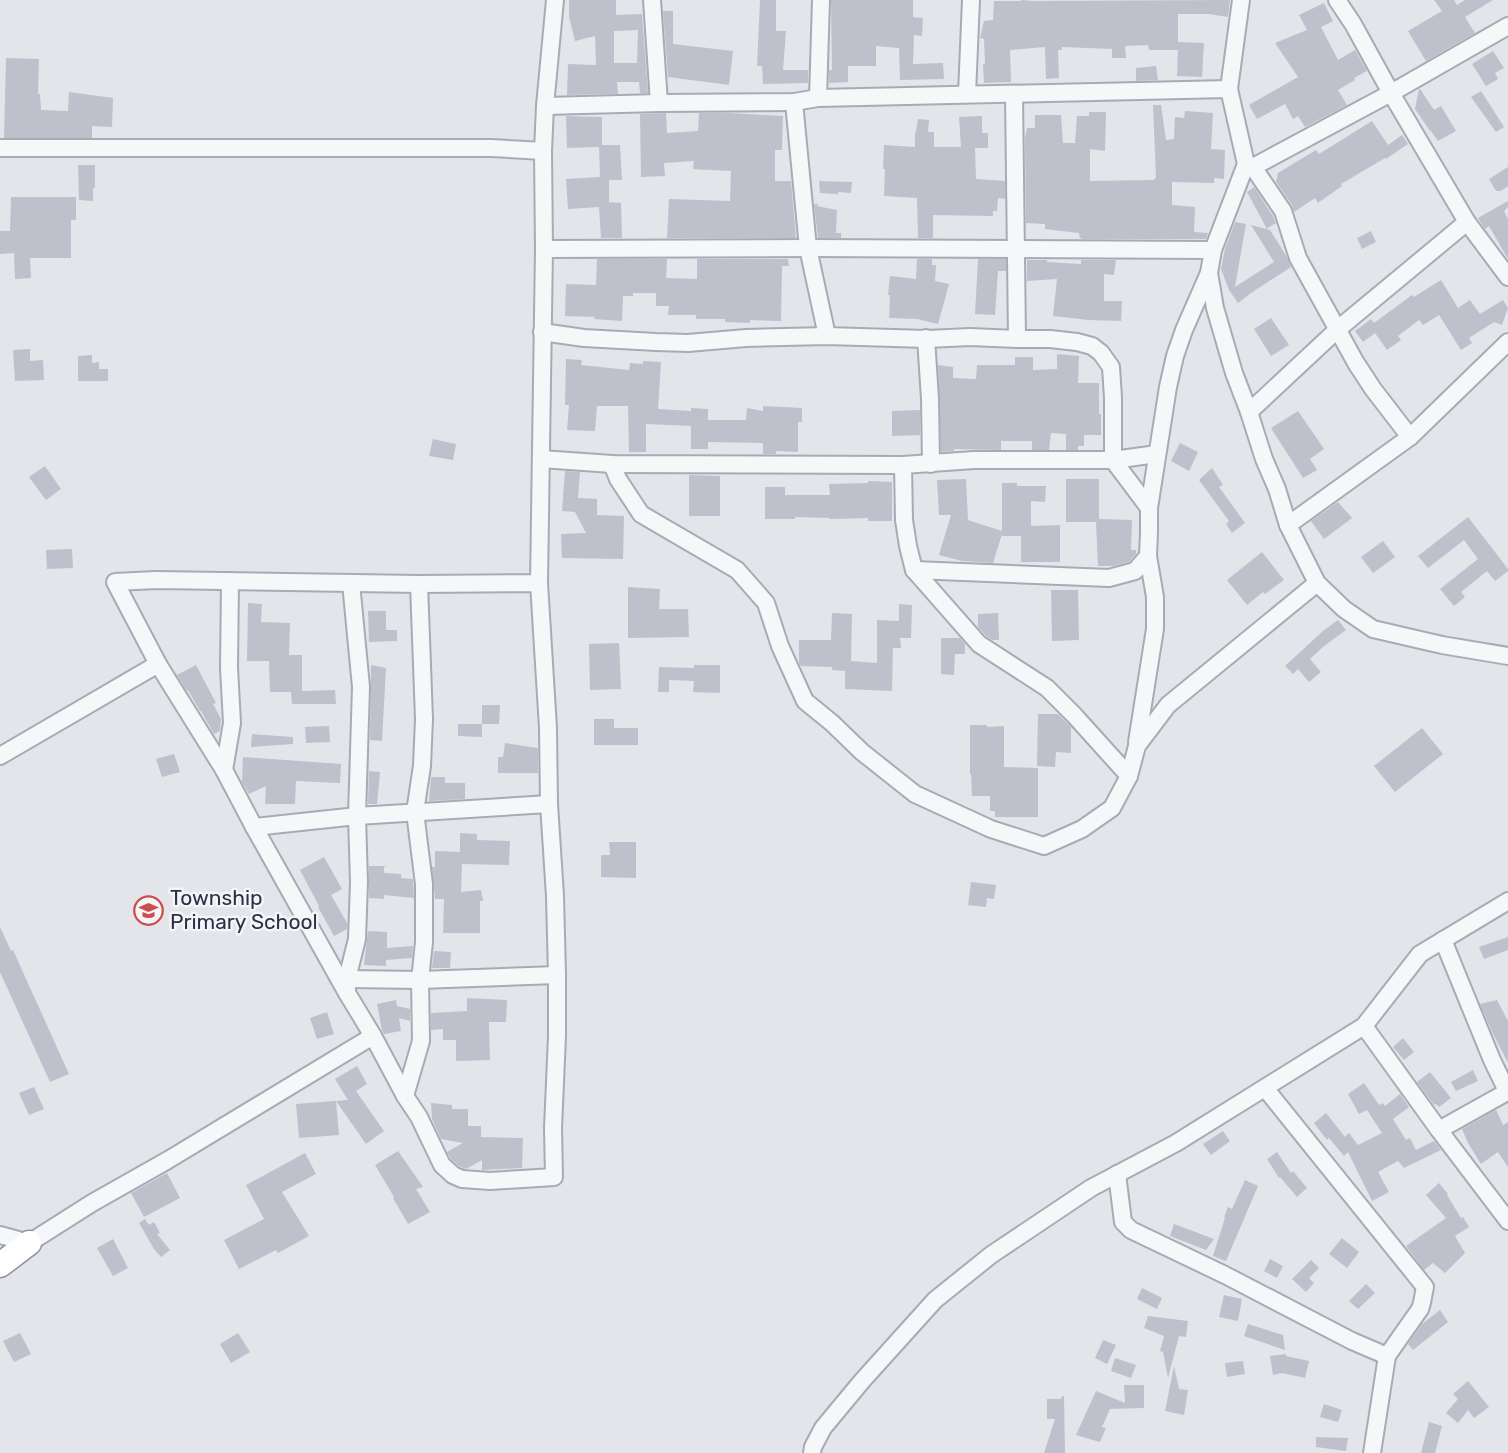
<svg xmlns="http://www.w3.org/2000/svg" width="1508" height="1453" font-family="Rubik,sans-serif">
<rect width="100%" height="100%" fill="#e3e5eb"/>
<!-- building -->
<g fill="#bec0cb" fill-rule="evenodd">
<path d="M 569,0 L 616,0 L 616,15 L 642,14 L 648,93 L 640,93 L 639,82 L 617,82 L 618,94 L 567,95 L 568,64 L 596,65 L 595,36 L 575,41 L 569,17 ZM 638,30 L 637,63 L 614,63 L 614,31 Z"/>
<polygon points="760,0 776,0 776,31 786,31 783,70 808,70 808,83 763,84 762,66 757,66"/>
<polygon points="831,0 913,0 913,17 923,18 922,36 914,35 913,64 943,63 944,79 900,80 899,48 876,46 876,66 848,66 848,82 829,83 829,70 832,70"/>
<polygon points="1021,0 1033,1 1230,0 1228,17 1208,14 1178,14 1178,42 1204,43 1202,77 1177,76 1178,50 1149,50 1148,45 1125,46 1126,58 1112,58 1112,49 1062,47 1062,50 1058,50 1059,78 1046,79 1045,47 1010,50 1011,82 984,83 983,64 985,64 984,39 980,38 984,21 993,20 994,1 1021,1"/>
<polygon points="1434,0 1454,0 1457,5 1465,0 1493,0 1465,17 1475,33 1426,61 1408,31 1442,11"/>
<polygon points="1324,3 1333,21 1321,27 1338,60 1355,50 1367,71 1354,78 1355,80 1338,90 1347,105 1305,127 1298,116 1293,119 1285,104 1257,119 1249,105 1298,77 1275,43 1307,30 1299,15"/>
<polygon points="663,11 673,11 673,44 733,51 729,85 668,77"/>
<polygon points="1493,51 1504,68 1495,73 1498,79 1486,86 1472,64"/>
<polygon points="6,58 39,59 38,94 40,94 41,110 68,111 69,92 113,98 112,127 92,126 92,138 4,138"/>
<polygon points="1156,66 1158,80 1136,81 1136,68"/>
<polygon points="1419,89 1420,89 1434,110 1441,106 1456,131 1438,141 1431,131 1430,131 1415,109"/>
<polygon points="1481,91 1504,127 1496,132 1471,97"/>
<polygon points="1153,105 1161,105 1166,140 1174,139 1175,117 1184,118 1185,111 1213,113 1211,149 1225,150 1224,179 1214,178 1214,183 1172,182 1172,205 1195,207 1194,232 1208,233 1206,239 1083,239 1080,238 1079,233 1045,229 1045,224 1026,223 1025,138 1027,128 1035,128 1035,115 1061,115 1063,143 1075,143 1077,116 1089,116 1089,112 1106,112 1105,151 1090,149 1090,181 1154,180 1155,178 1156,178"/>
<polygon points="666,113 667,133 698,131 699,113 730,113 783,116 782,150 775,150 775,181 791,181 796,238 667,238 669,199 730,201 731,171 693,169 694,161 664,163 665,176 641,177 640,114"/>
<polygon points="566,116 602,117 602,145 620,145 622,180 609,180 609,202 621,203 622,238 601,238 599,207 568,209 566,179 600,177 599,147 567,148"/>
<polygon points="982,116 982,133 988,133 988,148 975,148 976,179 1005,181 1005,199 998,198 997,211 993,211 993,216 933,215 933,238 918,238 917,198 884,196 885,169 883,169 884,145 915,147 915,132 916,132 918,119 929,120 928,132 934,132 934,147 961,147 959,117"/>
<polygon points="1372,121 1388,145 1402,135 1408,144 1386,159 1385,158 1341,184 1342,186 1318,203 1315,198 1294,212 1292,205 1276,182 1278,173 1316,150 1319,154"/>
<polygon points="78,165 95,165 95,188 93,188 93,201 79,200"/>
<polygon points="1508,167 1508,186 1501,191 1496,191 1489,179"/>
<polygon points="819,181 852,182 851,193 838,192 838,194 820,193"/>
<polygon points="1254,187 1273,216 1276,223 1266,229 1270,230 1287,257 1291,267 1251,293 1238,303 1229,290 1221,269 1225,249 1235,222 1246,224 1235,287 1274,262 1251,225 1266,229 1266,227 1247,192"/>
<polygon points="11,197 76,197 76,220 71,220 71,258 30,258 31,278 15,279 14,253 0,254 0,231 10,231"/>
<polygon points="1508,201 1508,207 1504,211 1508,219 1508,259 1489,226 1485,229 1478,218"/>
<polygon points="814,204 818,204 817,206 837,210 836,233 841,233 841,238 818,238"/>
<polygon points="1371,231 1376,242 1362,249 1357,238"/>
<polygon points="597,259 667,259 666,278 697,279 697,259 788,259 789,266 782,266 781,321 750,320 750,323 725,322 725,319 696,319 696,315 668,315 669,306 656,306 656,293 633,293 633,296 623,296 622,321 594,319 595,317 565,316 566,284 596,285"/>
<polygon points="917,259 932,259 932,265 936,265 935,281 949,284 938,324 917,319 889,318 890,295 888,295 890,276 916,279"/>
<polygon points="978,259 1006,259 1006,271 998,271 995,315 975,314"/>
<polygon points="1027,260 1047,260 1047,262 1081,264 1081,260 1116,260 1114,275 1104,274 1104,301 1122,301 1121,321 1088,320 1053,316 1057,279 1027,281"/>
<polygon points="1441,280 1458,308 1470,300 1480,314 1503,300 1508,308 1502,325 1494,322 1469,338 1472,343 1461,350 1439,315 1423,325 1419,320 1398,336 1401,340 1387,350 1375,333 1363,342 1355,331 1371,319 1374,323 1412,295 1414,297"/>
<polygon points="1271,318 1289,345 1271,356 1254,329"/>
<polygon points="30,349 30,361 43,360 44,380 15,381 13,350"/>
<polygon points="1057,354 1079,356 1078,383 1099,383 1099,414 1101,414 1101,435 1084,435 1084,446 1078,446 1078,450 1066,450 1066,434 1051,433 1049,450 1032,450 1032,441 1001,441 1001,450 954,449 954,451 941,452 938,365 953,367 953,378 976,379 977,365 1015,365 1015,357 1033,357 1033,370 1057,369"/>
<polygon points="92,355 92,363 99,362 99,369 108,369 108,381 78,381 78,356"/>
<polygon points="566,359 582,360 581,365 629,370 630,363 643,364 643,361 661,362 658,409 691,411 691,408 708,409 708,420 746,420 747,408 763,411 763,406 802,408 802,422 798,422 798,452 776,451 776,454 763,454 763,443 708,442 708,449 691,449 691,426 646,424 646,452 629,452 628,406 597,406 595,431 567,430 569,405 565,405"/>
<polygon points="920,410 920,435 892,436 892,411"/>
<polygon points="1298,411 1324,449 1310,459 1317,470 1303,478 1271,428"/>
<polygon points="433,439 456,444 453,460 429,456"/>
<polygon points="1180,443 1198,452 1189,471 1171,461"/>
<polygon points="45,466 61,489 46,500 29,477"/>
<polygon points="1212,468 1223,485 1219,487 1245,523 1232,533 1226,524 1229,521 1199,480"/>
<polygon points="565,471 580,472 578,498 597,499 597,515 624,516 623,559 562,558 561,534 586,533 575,512 562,511"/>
<polygon points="689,475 720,476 720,516 689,516"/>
<polygon points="966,479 968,520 1002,531 1002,483 1017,483 1017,486 1046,486 1045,502 1031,501 1031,526 1060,525 1060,562 1021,562 1021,536 1002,536 1002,534 993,563 962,561 939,555 951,515 939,515 937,480"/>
<polygon points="1066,479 1099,479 1099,519 1132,520 1131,550 1136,550 1136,554 1129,562 1113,566 1098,566 1096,522 1066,522"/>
<polygon points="868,481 892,482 892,521 868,521 868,518 830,519 830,518 795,517 795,519 765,519 765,487 785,487 785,495 830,495 829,484 868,483"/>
<polygon points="1338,502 1352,518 1324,539 1311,521"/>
<polygon points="1468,517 1508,569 1508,571 1495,581 1487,571 1461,592 1465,597 1454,606 1440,589 1478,559 1464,540 1428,568 1418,556"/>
<polygon points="1383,541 1395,557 1373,573 1361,557"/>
<polygon points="72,549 73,568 47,569 46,550"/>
<polygon points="1262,552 1284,580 1265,594 1263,592 1247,605 1227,580"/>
<polygon points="628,587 660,589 659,609 688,609 689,637 628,638"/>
<polygon points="1051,590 1078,590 1079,640 1052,641"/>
<polygon points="248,603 262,604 261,622 290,623 289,655 302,655 302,691 335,690 336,704 292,704 291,692 270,692 269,661 247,661"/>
<polygon points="899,604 912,605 911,638 900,638 901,648 893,648 892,691 845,689 845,671 832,670 832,667 801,666 799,663 799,640 831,640 832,613 852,614 851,661 877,663 877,620 899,621"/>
<polygon points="368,611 386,611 386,630 397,630 397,641 369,642"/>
<polygon points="998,613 999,640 992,640 986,636 978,627 978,614"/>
<polygon points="1338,620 1346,630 1324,646 1310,659 1321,672 1309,682 1298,669 1293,674 1285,666 1323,631"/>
<polygon points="941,638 960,638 965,644 965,654 955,654 954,675 941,674"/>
<polygon points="619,643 621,689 590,690 589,644"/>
<polygon points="196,665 216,703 213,704 221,719 220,731 214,734 201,711 200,711 188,690 187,691 177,675"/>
<polygon points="371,665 386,668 382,741 370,740"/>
<polygon points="694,665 720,665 720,693 693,692 694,681 669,680 669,692 658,692 659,667 694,668"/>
<polygon points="482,705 500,705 499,724 482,724"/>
<polygon points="1038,714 1058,714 1071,727 1071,753 1056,752 1055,767 1037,766"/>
<polygon points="594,719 614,719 614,728 638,728 638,745 594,745"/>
<polygon points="458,724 482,724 482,737 458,736"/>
<polygon points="970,725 987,725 987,727 1004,726 1004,767 1038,768 1038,817 995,817 995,811 990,811 990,796 972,796 971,774 970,774"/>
<polygon points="329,726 330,742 306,743 305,727"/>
<polygon points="1422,728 1443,754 1395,792 1374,766"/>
<polygon points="252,734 293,737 293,744 251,747"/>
<polygon points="505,743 538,748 538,773 498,773 498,757 503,757"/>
<polygon points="174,754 180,772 162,777 156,759"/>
<polygon points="243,757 341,764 340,783 296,781 295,804 265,804 266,786 249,794 242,782"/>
<polygon points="369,771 380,772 377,804 368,804"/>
<polygon points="431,777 445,777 445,783 465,783 465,799 429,801"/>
<polygon points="460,833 477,834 477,840 510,841 509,865 462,864 461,892 481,890 483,901 480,901 480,933 443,933 444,899 435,899 432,867 435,867 435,851 460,852"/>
<polygon points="609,842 636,842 636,878 601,877 601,855 610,855"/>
<polygon points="324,857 342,889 331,895 347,923 347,929 334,936 318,907 319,906 300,870"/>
<polygon points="369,866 387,866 384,867 384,873 401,874 401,878 413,879 414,898 384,895 384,899 369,898"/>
<polygon points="971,882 996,885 994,899 987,898 986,907 968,905"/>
<polygon points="0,927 11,951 13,950 69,1074 50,1082 0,972"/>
<polygon points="368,931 387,932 387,948 413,946 412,958 386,960 386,966 364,965"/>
<polygon points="1508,937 1508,950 1484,959 1479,947"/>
<polygon points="434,951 451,952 450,968 432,968"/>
<polygon points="467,998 507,1000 506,1022 489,1022 490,1060 456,1061 456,1040 443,1040 443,1029 431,1030 431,1013 467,1011"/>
<polygon points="396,1000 397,1006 410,1009 410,1021 399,1018 401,1031 384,1034 382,1030 377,1004"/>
<polygon points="1497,1000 1508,1021 1508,1063 1493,1034 1480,1004"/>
<polygon points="327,1012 334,1034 317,1039 310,1018"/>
<polygon points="1403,1038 1414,1052 1404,1060 1393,1047"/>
<polygon points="357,1066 367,1084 356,1091 384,1131 366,1144 336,1101 339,1135 299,1138 296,1104 348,1100 335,1079"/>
<polygon points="1473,1070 1478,1081 1456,1091 1451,1082"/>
<polygon points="1430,1072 1451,1098 1439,1107 1436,1104 1434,1105 1417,1082"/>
<polygon points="1364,1083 1379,1105 1383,1103 1385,1106 1400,1094 1409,1107 1393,1119 1406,1140 1410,1138 1416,1150 1434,1141 1441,1150 1404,1168 1398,1161 1378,1172 1389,1192 1372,1201 1348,1152 1344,1156 1329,1138 1327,1140 1314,1123 1326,1113 1345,1137 1349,1133 1358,1145 1382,1133 1367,1110 1359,1114 1348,1094"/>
<polygon points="34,1087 44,1109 29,1115 19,1093"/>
<polygon points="431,1103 452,1105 452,1109 468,1109 468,1126 481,1126 481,1137 523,1138 522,1168 482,1170 482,1160 466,1169 459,1166 451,1159 447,1152 463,1143 441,1139 432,1119"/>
<polygon points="1496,1110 1503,1125 1508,1122 1508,1167 1498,1152 1481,1164 1468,1143 1462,1129"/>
<polygon points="1223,1131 1230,1141 1211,1155 1203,1144"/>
<polygon points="398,1151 423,1187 416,1189 430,1212 408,1224 393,1198 394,1197 375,1165"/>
<polygon points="1277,1152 1291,1173 1293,1171 1307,1188 1297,1197 1280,1177 1279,1178 1267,1159"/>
<polygon points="305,1153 316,1174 282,1192 309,1236 278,1253 276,1250 239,1269 224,1240 264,1219 246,1185"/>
<polygon points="167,1173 180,1198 144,1217 131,1193"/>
<polygon points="1245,1180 1258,1186 1226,1261 1213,1256 1225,1218 1224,1217 1228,1207 1232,1209"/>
<polygon points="1439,1183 1448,1194 1447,1195 1461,1218 1463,1217 1469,1227 1455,1236 1465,1253 1445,1273 1433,1263 1424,1270 1406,1246 1446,1218 1426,1195"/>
<polygon points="145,1219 149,1225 154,1222 160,1233 157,1234 170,1250 161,1257 154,1249 139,1223"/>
<polygon points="1174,1224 1214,1239 1206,1250 1170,1236"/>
<polygon points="1342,1238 1359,1252 1347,1268 1329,1254"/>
<polygon points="113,1239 128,1268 113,1276 97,1248"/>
<polygon points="1270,1259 1283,1266 1277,1278 1264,1271"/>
<polygon points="1311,1260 1319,1268 1309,1278 1314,1283 1306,1292 1292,1279"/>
<polygon points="1366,1284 1375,1293 1358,1309 1349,1301"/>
<polygon points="1142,1288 1162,1298 1157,1309 1137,1299"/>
<polygon points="1224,1295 1242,1299 1238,1321 1219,1317"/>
<polygon points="1440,1310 1448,1322 1413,1350 1408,1344 1422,1324"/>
<polygon points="1148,1316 1188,1321 1186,1337 1179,1336 1168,1378 1163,1352 1160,1351 1164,1336 1144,1328"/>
<polygon points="1248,1324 1283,1335 1285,1350 1244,1336"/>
<polygon points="20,1333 31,1354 14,1362 3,1341"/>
<polygon points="238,1333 250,1352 231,1363 220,1344"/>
<polygon points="1103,1340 1116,1345 1107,1364 1095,1358"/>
<polygon points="1286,1354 1286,1356 1309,1361 1305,1378 1282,1373 1273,1375 1270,1356"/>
<polygon points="1115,1358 1136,1365 1131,1378 1111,1371"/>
<polygon points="1243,1361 1245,1374 1227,1377 1225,1363"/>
<polygon points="1174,1366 1179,1389 1188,1390 1184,1415 1165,1411"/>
<polygon points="1468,1381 1489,1407 1474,1418 1468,1410 1458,1423 1446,1413 1458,1399 1453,1394"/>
<polygon points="1124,1385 1144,1385 1144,1408 1110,1409 1102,1427 1106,1428 1100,1442 1076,1435 1096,1391 1125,1403"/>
<polygon points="1062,1396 1064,1396 1065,1453 1044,1453 1055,1419 1047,1419 1047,1399 1061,1399"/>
<polygon points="1324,1404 1342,1410 1338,1422 1320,1417"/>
<polygon points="1429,1422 1442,1426 1435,1453 1421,1453"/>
<polygon points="1316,1437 1348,1438 1346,1451 1316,1447"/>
</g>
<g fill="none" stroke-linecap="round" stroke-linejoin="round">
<defs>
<g id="minor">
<polyline points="652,0 659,103"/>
<polyline points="1241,0 1229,89 1246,164 1213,250 1209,273 1215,308 1234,373 1249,412 1264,459 1277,489 1288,525 1317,583 1344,609 1373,629 1442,645 1508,656"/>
<polyline points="1337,0 1353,24 1391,93 1467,222 1508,277"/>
<polyline points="967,94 971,0"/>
<polyline points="818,98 821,0"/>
<polyline points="794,102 808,248 827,336"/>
<polyline points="545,106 659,103 794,102 818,98 1229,89"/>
<polyline points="0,148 491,148 543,151"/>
<polyline points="1246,164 1253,167 1391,93 1508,26"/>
<polyline points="1253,167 1283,211 1298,258 1356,363 1373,389 1410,437"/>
<polyline points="544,249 808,248 1213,250"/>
<polyline points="542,332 584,338 656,342 688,343 746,338 827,336 927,339 970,337 1017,339 1014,94"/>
<polyline points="926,338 930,399 931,464"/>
<polyline points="1249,412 1338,329 1467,222"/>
<polyline points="541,459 612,464 903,465 974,460 1113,460 1157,454"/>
<polyline points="612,464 618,479 641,514 737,570 766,603 780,646 805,701 832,723 862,752 915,794 991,829 1044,846 1082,829 1112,808 1129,776 1137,746 1168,705 1317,583"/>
<polyline points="903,465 904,520 908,546 914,570 979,644 1047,688 1074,715 1129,776"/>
<polyline points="1149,508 1168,387 1175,356 1184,330 1209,273"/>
<polyline points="1288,525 1410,437 1508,342"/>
<polyline points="914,570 1109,578 1135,571 1148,556 1149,532 1149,508 1113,460 1113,398 1111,367 1101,353 1092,346 1077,342 1050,339 1017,339"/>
<polyline points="539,583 419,584 156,580 115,582 158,664 224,770 254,827 347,993 373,1036 405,1096 419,1117 442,1165 453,1175 462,1179 490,1181 554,1177 553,1128 557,1036 557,975 555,896 549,804 548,728 539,583 544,249 543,151 545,106 555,0"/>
<polyline points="1137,742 1155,629 1155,597 1148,556"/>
<polyline points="0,756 158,664"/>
<polyline points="224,770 232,723 229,668 230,581"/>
<polyline points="254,827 357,816 549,804"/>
<polyline points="1443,940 1492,1060 1508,1093"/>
<polyline points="347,979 420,980 557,975"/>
<polyline points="347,993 347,979 357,939 359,882 357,816 361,687 351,583"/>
<polyline points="1364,1026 1439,1130 1508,1221"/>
<path d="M 1265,1088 L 1425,1287 C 1423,1295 1423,1302 1420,1309 L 1387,1356 L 1372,1453"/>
<polyline points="405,1096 421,1041 420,980 424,942 424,884 415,812 422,766 424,719 419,584"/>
<polyline points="1439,1130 1507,1092"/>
<polyline points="1117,1174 1123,1222 1131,1230 1225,1275 1352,1341 1387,1356"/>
<polyline points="0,1235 29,1243 92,1203 168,1160 373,1036"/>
<polyline points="812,1453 813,1447 823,1428 862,1381 935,1300 991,1255 1091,1188 1176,1143 1364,1026 1420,954 1508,901"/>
</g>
<polyline id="highway" points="0,1265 29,1243"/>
</defs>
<!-- minor casing -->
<use href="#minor" stroke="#a8abb6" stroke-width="20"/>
<!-- highway casing -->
<use href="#highway" stroke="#8b90a2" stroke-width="27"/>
<!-- minor -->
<use href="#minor" stroke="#f6f7f9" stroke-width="16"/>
<!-- highway -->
<use href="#highway" stroke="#fff" stroke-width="24"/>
</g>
<!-- icons -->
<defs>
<symbol id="school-ring" viewBox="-11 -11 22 22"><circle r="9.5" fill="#f3f5f8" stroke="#ce4c4b" stroke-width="1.5"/><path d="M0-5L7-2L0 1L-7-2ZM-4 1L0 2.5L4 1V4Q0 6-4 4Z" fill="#ce4c4b"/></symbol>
</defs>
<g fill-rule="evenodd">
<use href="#school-ring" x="132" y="894" width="33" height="33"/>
</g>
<g text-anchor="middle" stroke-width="5" stroke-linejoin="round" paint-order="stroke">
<!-- poi labels -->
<g font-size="21" fill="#2b3044" stroke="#f3f5f8" text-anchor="start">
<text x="170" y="905">Township<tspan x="170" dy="24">Primary School</tspan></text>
</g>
</g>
</svg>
